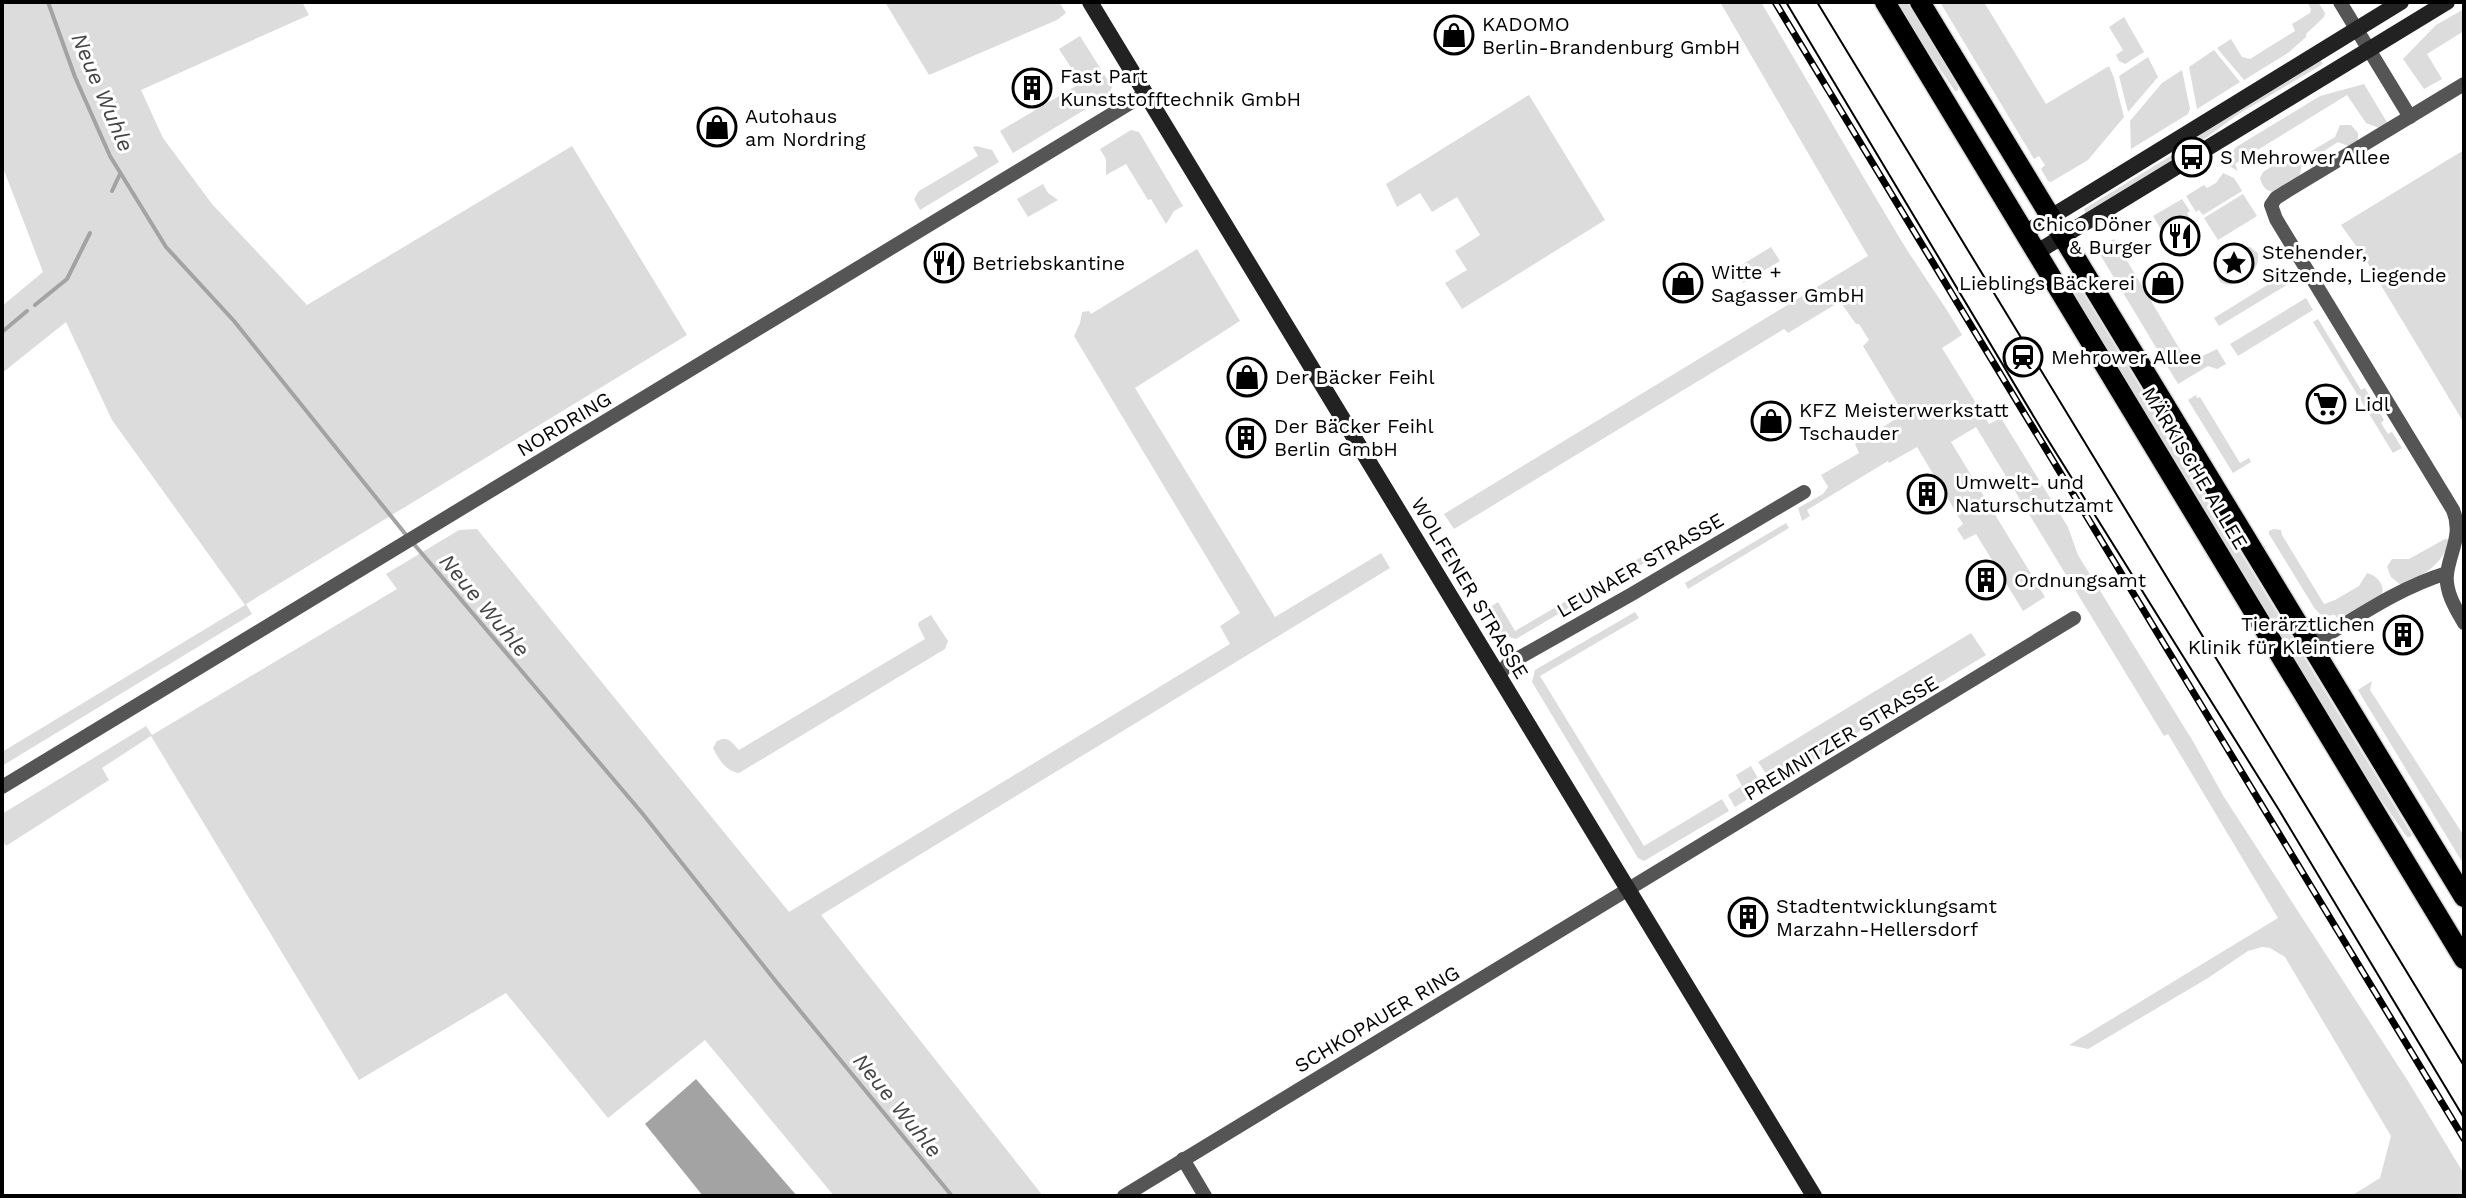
<svg xmlns="http://www.w3.org/2000/svg" width="2466" height="1198" font-family="'Work Sans',sans-serif">
<rect width="100%" height="100%" fill="#fff"/>
<!-- green -->
<g fill="#dcdcdc">
<polygon points="2,2 302,2 309,15 141,90 163,138 212,204 307,305 572,146 687,335 246,604 252,614 2,766 2,752 245,605 112,420 66,322 2,373 2,306 43,272 2,165"/>
<polygon points="885,2 1059,2 1066,13 1057,20 929,75"/>
<path d="M 1720,2 L 1761,2 C 1808,82 1854,162 1902,242 C 1922,274 1943,302 1962,335 L 1942,348 L 1989,424 L 2001,418 L 2068,527 L 2078,555 L 2194,743 L 2224,797 L 2408,1081 L 2464,1174 L 2464,1196 L 2351,1196 L 2380,1178 L 2391,1136 L 2285,957 L 2270,948 L 2262,947 L 2248,951 L 2208,978 L 2088,1049 L 2069,1045 L 2278,918 L 2168,734 L 2164,736 L 1976,427 L 1951,442 L 2045,597 L 2023,611 L 1976,534 L 1964,540 L 1957,529 L 1963,524 L 1917,447 L 1889,463 L 1888,461 L 1807,510 L 1810,516 L 1802,521 L 1798,508 L 1823,494 L 1828,487 L 1821,475 L 1859,453 L 1855,444 L 1904,414 L 1863,346 L 1869,340 L 1859,324 L 1856,324 L 1841,303 L 1836,304 L 1788,333 L 1784,329 L 1454,529 L 1444,514 L 1868,256 Z"/>
<polygon points="1894,2 1907,2 1958,87 1958,91 1955,91"/>
<polygon points="1940,2 1984,2 2046,104 2109,66 2114,78 2124,117 2088,160 2051,182 2048,181 2041,169 2045,165 2039,156 2034,159"/>
<polygon points="2307,2 2318,2 2325,13 2324,17 2306,34 2306,37 2288,53 2244,80 2217,48 2231,39 2242,57 2250,59 2295,31 2292,24 2310,13 2311,9"/>
<polygon points="2464,9 2464,31 2427,54 2442,79 2424,89 2403,59 2436,25"/>
<polygon points="2124,17 2144,52 2125,64 2119,61 2116,55 2123,50 2109,27"/>
<polygon points="1080,36 1112,87 1109,95 1013,153 1000,131 1081,83 1059,49"/>
<polygon points="2214,50 2240,82 2197,109 2189,67"/>
<polygon points="2148,57 2158,77 2128,112 2119,76"/>
<polygon points="2320,59 2323,64 2237,115 2187,152 2086,214 2084,209 2182,149 2219,121"/>
<polygon points="2182,70 2190,109 2188,114 2131,149 2130,121 2162,83"/>
<polygon points="2364,84 2388,124 2379,128 2366,123 2347,95 2235,164 2238,171 2225,164 2236,147 2320,96"/>
<polygon points="1529,95 1605,220 1462,309 1445,283 1467,270 1455,251 1480,235 1457,197 1432,212 1420,193 1397,207 1386,184"/>
<path d="M 2340,125 L 2351,125 L 2358,133 L 2358,142 L 2348,146 L 2338,142 L 2302,165 L 2299,179 C 2285,188 2267,203 2260,178 L 2263,172 L 2285,158 L 2295,161 L 2335,137 Z"/>
<polygon points="1131,130 1139,132 1183,206 1174,211 1166,224 1151,199 1148,200 1126,164 1106,175 1106,159 1100,149"/>
<polygon points="976,146 992,150 999,162 920,210 914,199 919,191 978,156 973,147"/>
<polygon points="2464,150 2464,423 2364,257 2341,225"/>
<polygon points="2223,173 2234,178 2242,191 2203,215 2199,210 2196,212 2186,196 2204,185 2207,188 2216,183"/>
<polygon points="1043,184 1048,193 1058,200 1028,217 1017,199"/>
<polygon points="2243,194 2257,216 2218,240 2204,218"/>
<polygon points="2182,199 2190,211 2187,213 2190,219 2164,234 2153,216"/>
<polygon points="2114,239 2188,363 2217,349 2226,364 2217,369 2208,366 2178,384 2101,256 2103,246"/>
<polygon points="1771,247 1780,261 1743,283 1735,269"/>
<path d="M 2245,247 L 2250,247 L 2258,253 C 2259,263 2256,270 2248,276 C 2216,304 2197,255 2245,247 Z"/>
<polygon points="1197,249 1240,321 1135,388 1275,617 1381,553 1390,568 821,915 1043,1196 834,1196 705,1040 608,1118 506,993 359,1080 151,736 102,768 109,780 6,846 2,839 2,814 146,726 152,735 397,589 386,574 459,530 477,529 789,912 1230,644 1220,626 1240,613 1074,336 1080,323 1082,312 1089,311 1091,314"/>
<polygon points="2290,271 2295,280 2219,326 2214,318"/>
<polygon points="2073,281 2077,283 2412,835 2410,837 2407,837 2368,781 2067,288"/>
<polygon points="2306,298 2313,310 2238,356 2230,344"/>
<polygon points="2318,319 2361,390 2365,388 2384,420 2381,423 2388,434 2392,432 2402,448 2393,453 2313,322"/>
<polygon points="2196,395 2197,398 2200,397 2240,463 2249,458 2251,462 2233,473 2188,400"/>
<polygon points="1786,523 1789,528 1688,589 1685,583"/>
<path d="M 2274,529 L 2281,530 L 2282,535 L 2324,604 L 2335,600 L 2359,586 L 2367,573 C 2376,575 2385,584 2382,594 L 2338,619 L 2335,615 L 2322,616 L 2315,609 L 2269,534 L 2269,531 Z"/>
<polygon points="1672,539 1675,545 1516,639 1503,635 1487,609 1498,602 1515,631"/>
<path d="M 2445,539 L 2451,540 C 2440,566 2426,574 2401,585 L 2391,577 L 2387,567 L 2392,559 L 2409,559 Z"/>
<polygon points="1635,612 1639,618 1540,676 1644,846 1722,799 1729,811 1644,861 1638,858 1532,682 1535,670"/>
<path d="M 931,615 L 948,641 L 945,649 L 739,773 C 727,772 718,759 713,748 L 717,741 C 729,735 732,743 739,750 L 925,639 L 918,625 L 919,622 Z"/>
<polygon points="1971,633 1986,655 1773,784 1758,762"/>
<polygon points="2372,681 2370,690 2464,836 2464,865 2358,690"/>
<polygon points="1751,766 1764,789 1735,807 1728,795 1742,786 1736,775"/>
</g>
<!-- water -->
<polygon fill="#a3a3a3" points="696,1079 797,1196 703,1196 645,1124"/>
<g fill="none" stroke-linecap="round" stroke-linejoin="round">
<!-- stream -->
<g stroke="#a3a3a3" stroke-width="4">
<polyline points="48,2 75,77 110,156 166,247 234,321 407,536"/>
<polyline points="112,191 120,174"/>
<polyline points="35,305 67,279 90,233"/>
<polyline points="2,332 27,311"/>
<polyline points="413,543 642,813 778,984 952,1196"/>
</g>
<defs>
<g id="primary">
<polyline points="1885,2 2464,959"/>
<polyline points="1920,2 2464,897"/>
</g>
</defs>
<!-- primary casing -->
<use href="#primary" stroke="#dbdbdb" stroke-width="23"/>
<!-- street -->
<g stroke="#555" stroke-width="14">
<polyline points="2340,2 2410,117"/>
<path d="M 2464,84 L 2287,191 L 2276,198 L 2271,205 L 2276,219 L 2293,247 L 2453,510 C 2463,534 2450,551 2447,574 C 2445,592 2456,609 2464,623"/>
<path d="M 2312,644 C 2356,618 2398,588 2447,573"/>
<polyline points="1499,675 1508,664 1632,594 1804,492"/>
<polyline points="2,787 1145,94"/>
<polyline points="1183,1159 1205,1196"/>
<polyline points="1124,1196 2074,618"/>
</g>
<!-- secondary -->
<g stroke="#222" stroke-width="16">
<polyline points="1090,2 1814,1196"/>
<polyline points="2025,233 2401,2"/>
<polyline points="2037,252 2447,2"/>
</g>
<!-- primary -->
<use href="#primary" stroke="#000" stroke-width="20"/>
<!-- tram -->
<g stroke="#000" stroke-width="2">
<polyline points="1786,2 2043,432 2279,810 2464,1118"/>
<polyline points="1817,2 2464,1066"/>
</g>
<defs>
<polyline id="rail" points="1775,2 2464,1139"/>
</defs>
<!-- rail casing -->
<use href="#rail" stroke="#000" stroke-width="7"/>
<!-- rail -->
<use href="#rail" stroke="#fff" stroke-width="4" stroke-dasharray="12" stroke-linecap="butt"/>
</g>
<!-- icons -->
<defs>
<symbol id="shop-ring" viewBox="-11 -11 22 22"><circle r="9.5" fill="#fff" stroke="#000" stroke-width="1.5"/><path d="M-5-2.5h2.3a2.7 3.5 0 0 1 5.4 0H5L5.5 6h-11ZM-1.5-2.5h3a1.5 2.3 0 0 0-3 0Z" fill="#000"/></symbol>
<symbol id="building-ring" viewBox="-11 -11 22 22"><circle r="9.5" fill="#fff" stroke="#000" stroke-width="1.5"/><path d="M-4-6H4V6H1V3H-1V6H-4ZM-2.5-4.3h1.7v1.8h-1.7ZM.8-4.3h1.7v1.8H.8ZM-2.5-1h1.7V.8h-1.7ZM.8-1h1.7V.8H.8Z" fill="#000"/></symbol>
<symbol id="bus-ring" viewBox="-11 -11 22 22"><circle r="9.5" fill="#fff" stroke="#000" stroke-width="1.5"/><path d="M-5-6H5V4H4V6H2V4H-2V6H-4V4H-5ZM-3.5-4V0h7V-4ZM-3.5 1.2v1.5H-2V1.2ZM2 1.2v1.5H3.5V1.2Z" fill="#000"/></symbol>
<symbol id="restaurant-ring" viewBox="-11 -11 22 22"><circle r="9.5" fill="#fff" stroke="#000" stroke-width="1.5"/><path d="M-5-6h1v4h1v-4h1v4h1v-4h1v5L-1.5 .5V6h-2V.5L-5-1ZM5-6V6H3V1.5H1.5Q1.5-4 5-6Z" fill="#000"/></symbol>
<symbol id="sight-ring" viewBox="-11 -11 22 22"><circle r="9.5" fill="#fff" stroke="#000" stroke-width="1.5"/><path d="M0-6L1.8-2.2L6-1.7L2.9 1.2L3.7 5.4L0 3.3L-3.7 5.4L-2.9 1.2L-6-1.7L-1.8-2.2Z" fill="#000"/></symbol>
<symbol id="station-ring" viewBox="-11 -11 22 22"><circle r="9.5" fill="#fff" stroke="#000" stroke-width="1.5"/><path d="M-3-6H3Q5-6 5-4V2Q5 4 3 4L4.5 6H3L1.5 4h-3L-3 6H-4.5L-3 4Q-5 4-5 2V-4Q-5-6-3-6ZM-3.5-4v3h7v-3ZM-3.5 1v1.5H-2V1ZM2 1v1.5H3.5V1Z" fill="#000"/></symbol>
<symbol id="supermarket-ring" viewBox="-11 -11 22 22"><circle r="9.5" fill="#fff" stroke="#000" stroke-width="1.5"/><path d="M-6-5.5h2.5l.6 2H6L4.5 2H-2.5L-4.4-4H-6ZM-1.5 3.2a1.3 1.3 0 1 0 .1 0ZM3 3.2a1.3 1.3 0 1 0 .1 0Z" fill="#000"/></symbol>
</defs>
<g fill-rule="evenodd">
<use href="#shop-ring" x="1432" y="13" width="44" height="44"/>
<use href="#building-ring" x="1010" y="66" width="44" height="44"/>
<use href="#shop-ring" x="695" y="105" width="44" height="44"/>
<use href="#bus-ring" x="2170" y="135" width="44" height="44"/>
<use href="#restaurant-ring" x="2158" y="214" width="44" height="44"/>
<use href="#restaurant-ring" x="922" y="241" width="44" height="44"/>
<use href="#sight-ring" x="2212" y="241" width="44" height="44"/>
<use href="#shop-ring" x="1661" y="261" width="44" height="44"/>
<use href="#shop-ring" x="2141" y="261" width="44" height="44"/>
<use href="#station-ring" x="2001" y="335" width="44" height="44"/>
<use href="#shop-ring" x="1225" y="355" width="44" height="44"/>
<use href="#supermarket-ring" x="2304" y="382" width="44" height="44"/>
<use href="#shop-ring" x="1749" y="399" width="44" height="44"/>
<use href="#building-ring" x="1224" y="416" width="44" height="44"/>
<use href="#building-ring" x="1905" y="472" width="44" height="44"/>
<use href="#building-ring" x="1964" y="558" width="44" height="44"/>
<use href="#building-ring" x="2381" y="613" width="44" height="44"/>
<use href="#building-ring" x="1726" y="895" width="44" height="44"/>
</g>
<g text-anchor="middle" stroke-width="6" stroke-linejoin="round" paint-order="stroke">
<!-- poi labels -->
<g font-size="20" fill="#000" stroke="#fff" text-anchor="start">
<text x="1482" y="31">KADOMO<tspan x="1482" dy="23">Berlin-Brandenburg GmbH</tspan></text>
<text x="1060" y="83">Fast Part<tspan x="1060" dy="23">Kunststofftechnik GmbH</tspan></text>
<text x="745" y="123">Autohaus<tspan x="745" dy="23">am Nordring</tspan></text>
<text x="2220" y="164">S Mehrower Allee</text>
<text x="2152" y="231" text-anchor="end">Chico Döner<tspan x="2152" dy="23">&amp; Burger</tspan></text>
<text x="2262" y="259">Stehender,<tspan x="2262" dy="23">Sitzende, Liegende</tspan></text>
<text x="972" y="270">Betriebskantine</text>
<text x="1711" y="279">Witte +<tspan x="1711" dy="23">Sagasser GmbH</tspan></text>
<text x="2135" y="290" text-anchor="end">Lieblings Bäckerei</text>
<text x="2051" y="364">Mehrower Allee</text>
<text x="1275" y="384">Der Bäcker Feihl</text>
<text x="2354" y="411">Lidl</text>
<text x="1799" y="417">KFZ Meisterwerkstatt<tspan x="1799" dy="23">Tschauder</tspan></text>
<text x="1274" y="433">Der Bäcker Feihl<tspan x="1274" dy="23">Berlin GmbH</tspan></text>
<text x="1955" y="489">Umwelt- und<tspan x="1955" dy="23">Naturschutzamt</tspan></text>
<text x="2014" y="587">Ordnungsamt</text>
<text x="2375" y="631" text-anchor="end">Tierärztlichen<tspan x="2375" dy="23">Klinik für Kleintiere</tspan></text>
<text x="1776" y="913">Stadtentwicklungsamt<tspan x="1776" dy="23">Marzahn-Hellersdorf</tspan></text>
</g>
<!-- street labels -->
<g font-size="20" fill="#000" stroke="#fff">
<text transform="translate(564 424) rotate(-31)" y="7">NORDRING</text>
<text transform="translate(2195 468) rotate(59)" y="7">MÄRKISCHE ALLEE</text>
<text transform="translate(1640 565) rotate(-30)" y="7">LEUNAER STRASSE</text>
<text transform="translate(1470 588) rotate(59)" y="7">WOLFENER STRASSE</text>
<text transform="translate(1841 738) rotate(-31)" y="7">PREMNITZER STRASSE</text>
<text transform="translate(1377 1019) rotate(-31)" y="7">SCHKOPAUER RING</text>
</g>
<!-- water labels -->
<g font-size="22" font-style="italic" fill="#444" stroke="#fff">
<text transform="translate(103 92) rotate(67)" y="8">Neue Wuhle</text>
<text transform="translate(485 605) rotate(50)" y="8">Neue Wuhle</text>
<text transform="translate(898 1105) rotate(51)" y="8">Neue Wuhle</text>
</g>
</g>
<!-- border -->
<rect width="2466" height="1198" fill="none" stroke="#000000" stroke-width="8"/>
</svg>
